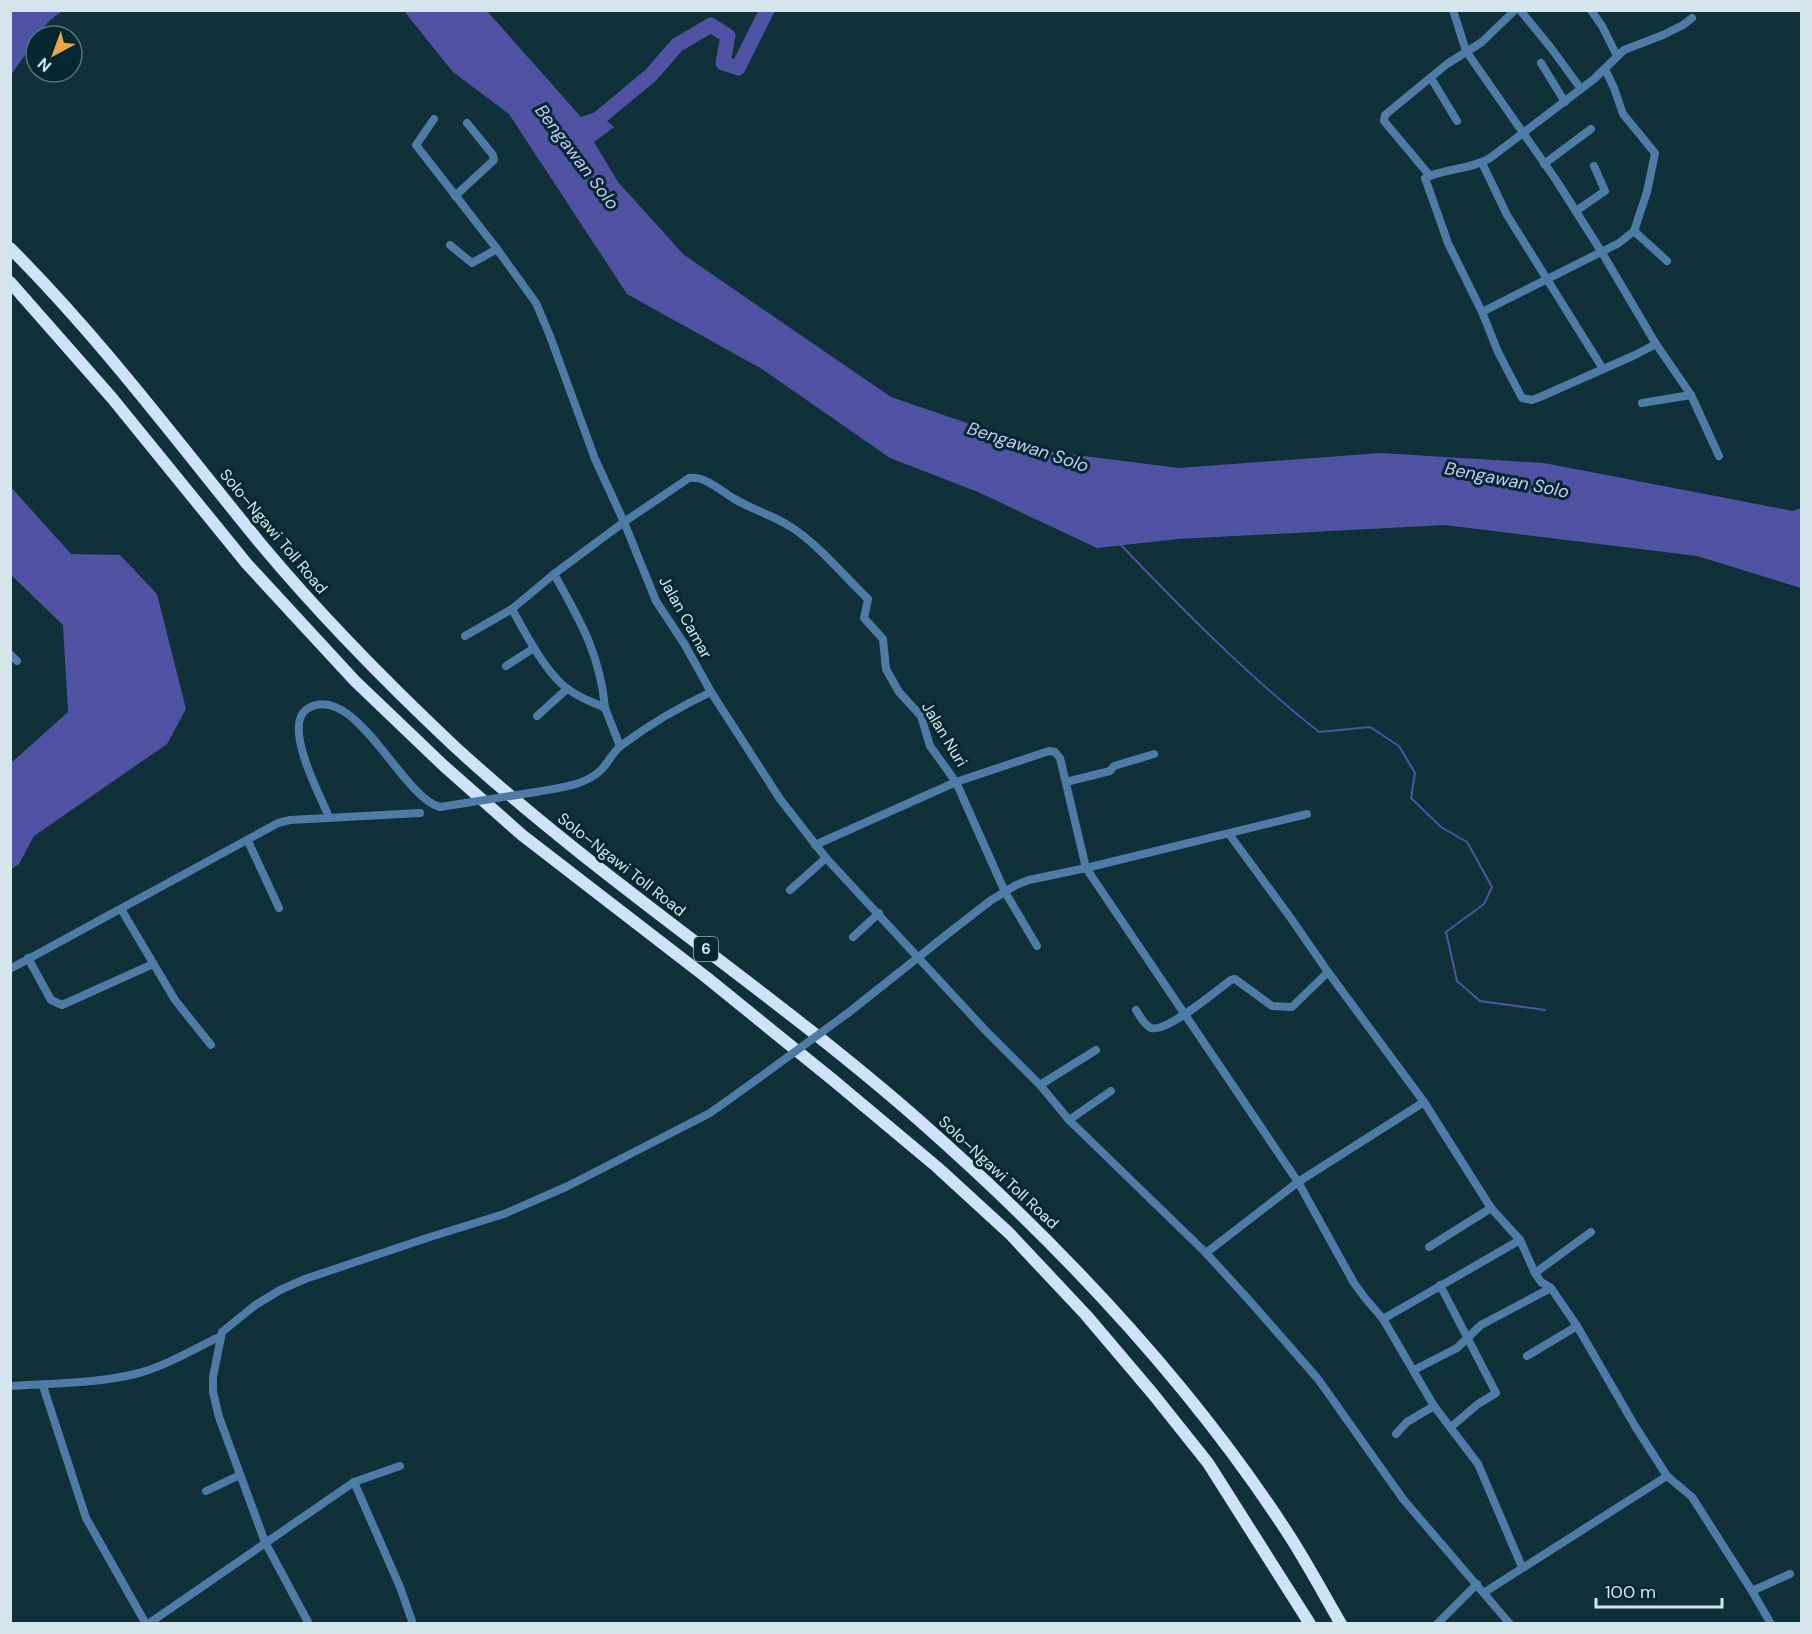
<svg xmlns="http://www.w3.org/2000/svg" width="1812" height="1634" font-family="'DM Sans',sans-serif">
<rect width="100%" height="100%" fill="#10313a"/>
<!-- water -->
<g fill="#5053a3">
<polygon points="11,10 62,11 48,22 38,36 36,36 36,39 11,75"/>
<polygon points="404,11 487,11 581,117 596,112 614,127 594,142 618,182 684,255 891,397 1052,452 1179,468 1381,453 1544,463 1793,511 1801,508 1801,588 1697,556 1445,525 1178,539 1097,548 978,492 890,458 762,369 627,294 509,114 453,72"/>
<polygon points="10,486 71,554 120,555 157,594 186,709 167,744 34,836 19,864 11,869 11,763 68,712 63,625 11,575"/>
</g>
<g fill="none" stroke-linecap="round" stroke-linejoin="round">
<!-- stream -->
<path stroke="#5053a3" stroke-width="2" d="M 1120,544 C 1183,610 1247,675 1319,732 L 1370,727 L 1399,746 L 1415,773 L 1411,798 L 1441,827 L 1467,842 L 1492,887 L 1484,904 L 1446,932 L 1457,981 L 1480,1001 L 1545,1010"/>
<!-- river -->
<polyline stroke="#5053a3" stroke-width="15" points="586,127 598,119 651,75 677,45 711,25 728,36 723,63 738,68 767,10"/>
<!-- minor -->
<g stroke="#4f7ba7" stroke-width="8">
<polyline points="1453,10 1466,51 1556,180 1601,251 1656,344 1691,395 1719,456"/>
<polyline points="1520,10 1551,48 1581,89"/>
<polyline points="1591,10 1602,26 1617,56"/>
<polyline points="1541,63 1565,102"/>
<polyline points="1431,78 1457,121"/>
<polyline points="434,119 416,145 497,249 536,303 550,336 595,459 624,522 656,601 685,645 711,692 780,799 826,858 986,1031 1040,1085 1069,1120 1206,1253 1248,1299 1318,1379 1403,1499 1510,1624"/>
<polyline points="1482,163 1507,215 1603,369"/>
<polyline points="1544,164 1591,129"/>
<polyline points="1430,176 1384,121 1385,115 1447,64 1482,42 1515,10"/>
<polyline points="455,196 494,160 493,155 467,123"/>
<polyline points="1576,211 1605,191 1594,166"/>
<polyline points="1634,231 1667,261"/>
<polyline points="450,245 472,263 497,249"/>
<polyline points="1482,312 1619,243 1634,231 1647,192 1655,153 1623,114 1614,88 1605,69"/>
<path d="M 1656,344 L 1635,355 L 1540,397 L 1532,400 L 1522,398 L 1498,352 L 1482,312 L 1448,243 L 1425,178 C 1446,168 1470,170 1490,158 L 1594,79 L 1624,50 L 1663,35 L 1683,25 L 1692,18"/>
<polyline points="1642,403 1691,395"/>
<path d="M 554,574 C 580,620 600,654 605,708"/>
<path d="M 512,609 C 524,631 547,675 568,689 C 579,698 593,702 605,708 L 620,746"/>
<path d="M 465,636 L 512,609 L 554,574 L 624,522 L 689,478 C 704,475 721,491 733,498 C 752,510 773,515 791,527 C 819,545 844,576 868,599 L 864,618 L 883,639 L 886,669 L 899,692 L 921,716 L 930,746 L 956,782 L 1005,892 L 1037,946"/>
<polyline points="10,654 17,661"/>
<polyline points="506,666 534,648"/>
<polyline points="537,716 567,689"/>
<polyline points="1066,782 1110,771 1114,766 1154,754"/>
<path d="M 536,792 C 557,788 585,786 601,770 C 609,762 613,751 622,745 C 650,724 679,707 711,692"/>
<path d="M 329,817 C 321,797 282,726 307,709 C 354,679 402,798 440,807"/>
<polyline points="1229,834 1290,917 1328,972 1424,1102 1491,1208 1520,1240 1535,1273 1541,1282 1551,1288 1577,1326 1635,1426 1667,1476 1692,1497 1752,1591 1771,1624"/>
<polyline points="248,841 279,908"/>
<polyline points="815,845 956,782 1049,751 1055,752 1060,758 1086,868 1298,1182 1354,1283 1365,1298 1383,1319 1434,1406 1478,1464 1522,1567"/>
<polyline points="790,890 826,858"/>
<polyline points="121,909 175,1000 211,1045"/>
<polyline points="853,937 879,913"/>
<polyline points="28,958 51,1000 62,1005 153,964"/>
<polyline points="10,969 278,823 290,820 420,813"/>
<path d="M 1136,1010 C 1140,1016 1144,1025 1151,1028 C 1167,1033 1217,990 1231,980 L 1235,979 L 1272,1006 L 1292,1007 L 1328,972"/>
<polyline points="848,1013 950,932 990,901 1016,885 1029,880 1086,868 1307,814"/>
<polyline points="1040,1085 1096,1050"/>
<polyline points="1069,1120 1111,1091"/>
<polyline points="1429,1247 1491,1208"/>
<polyline points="1206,1253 1298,1182 1424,1102"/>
<polyline points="1535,1273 1591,1232"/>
<polyline points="1440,1285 1496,1393 1478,1404 1451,1427"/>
<polyline points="1383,1319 1520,1240"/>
<polyline points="1527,1356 1577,1326"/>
<polyline points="1414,1370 1457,1348 1481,1325 1551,1288"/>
<path d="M 10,1386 C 51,1383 94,1384 135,1374 C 164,1367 192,1350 219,1337"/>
<polyline points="43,1386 86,1518 146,1624"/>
<polyline points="1396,1434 1407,1422 1434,1406"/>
<polyline points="354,1482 400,1587 413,1624"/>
<polyline points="206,1491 240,1475"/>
<polyline points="1752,1591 1790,1574"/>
<polyline points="1485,1592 1667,1476"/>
<polyline points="148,1624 354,1482 400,1466"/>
<polyline points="309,1624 265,1542 219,1417 213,1392 213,1377 222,1332 254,1306 280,1290 305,1279 430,1237 504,1214 568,1186 710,1113 759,1078"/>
<polyline points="1437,1624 1477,1584"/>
</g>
<!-- highway -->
<g stroke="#cee3f9" stroke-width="12">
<path d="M 10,248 C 102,340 179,444 260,543 C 320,615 386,682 454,746 C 601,881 771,990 921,1122 C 1058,1243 1187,1378 1287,1532 C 1306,1561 1323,1593 1341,1624"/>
<polyline points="10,282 112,398 247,564 355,681 444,766 522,835 706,977 833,1080 937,1167 1009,1233 1086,1315 1153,1394 1208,1463 1310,1624"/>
</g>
<!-- minor-bridge -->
<g stroke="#4f7ba7" stroke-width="8">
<polyline points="440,807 536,792"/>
<polyline points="759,1078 848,1013"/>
</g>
</g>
<g text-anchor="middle" stroke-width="6" stroke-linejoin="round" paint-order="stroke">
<!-- shield labels -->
<rect fill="#052730" stroke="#96adb4" stroke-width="1.5" x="694" y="937" width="24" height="24" rx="4.5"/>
<g font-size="15" font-weight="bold" fill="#d4e6ec">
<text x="706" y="954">6</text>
</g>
<!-- street labels -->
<g font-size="16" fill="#d4e6ec" stroke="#052730">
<text transform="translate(274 531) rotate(50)" y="6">Solo–Ngawi Toll Road</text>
<text transform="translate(686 617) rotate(61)" y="6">Jalan Camar</text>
<text transform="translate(945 734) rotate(59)" y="6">Jalan Nuri</text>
<text transform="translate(622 864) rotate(38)" y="6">Solo–Ngawi Toll Road</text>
<text transform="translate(999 1172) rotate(43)" y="6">Solo–Ngawi Toll Road</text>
</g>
<!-- water labels -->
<g font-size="18" font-style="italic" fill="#c3caf6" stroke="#052730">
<text transform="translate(577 157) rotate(53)" y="6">Bengawan Solo</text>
<text transform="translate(1028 447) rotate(18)" y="6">Bengawan Solo</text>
<text transform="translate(1507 480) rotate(11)" y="6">Bengawan Solo</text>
</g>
</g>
<!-- border -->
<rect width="1812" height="1634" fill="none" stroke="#d4e6ec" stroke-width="24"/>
<!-- north arrow -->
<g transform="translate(54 54) rotate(221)"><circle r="28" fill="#052730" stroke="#58737b" stroke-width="1.5"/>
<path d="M0-4.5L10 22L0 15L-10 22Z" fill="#efa73d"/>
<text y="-9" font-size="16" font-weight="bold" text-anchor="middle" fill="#d4e6ec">N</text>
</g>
<!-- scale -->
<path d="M1596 1598v9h126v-9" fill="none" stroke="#d4e6ec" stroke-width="3"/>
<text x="1605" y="1598" font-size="18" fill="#d4e6ec" stroke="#052730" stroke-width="4.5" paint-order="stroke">100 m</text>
</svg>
